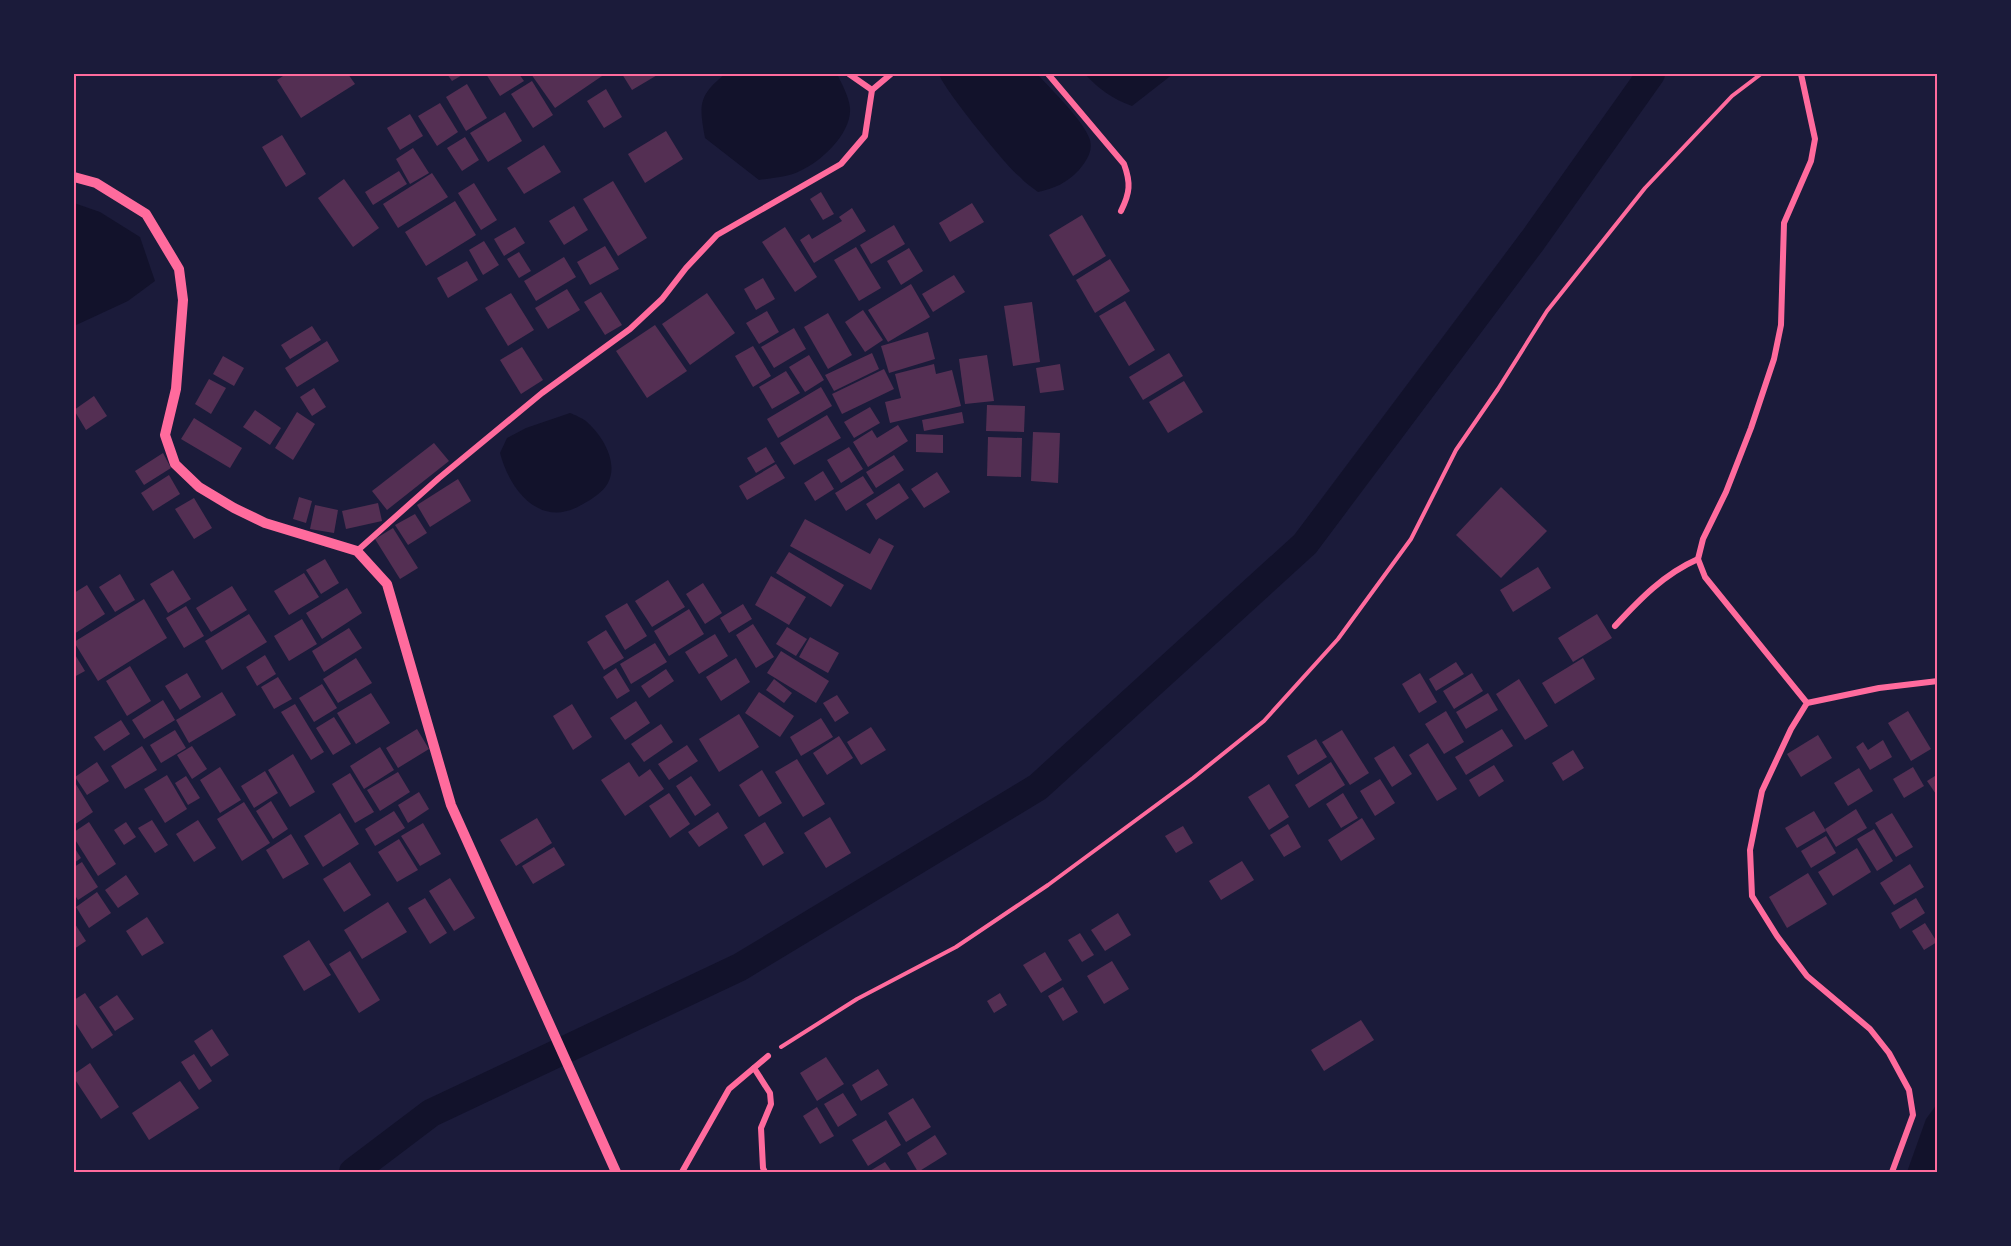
<svg xmlns="http://www.w3.org/2000/svg" width="2011" height="1246" font-family="'Nunito Sans',sans-serif">
<rect width="100%" height="100%" fill="#1b1b3a"/>
<!-- water -->
<g fill="#12122b">
<path d="M 725,74 L 837,74 C 842,84 849,97 850,108 C 852,133 821,162 800,171 C 788,177 772,178 759,180 L 705,138 C 699,105 698,96 725,74 Z"/>
<path d="M 939,74 L 1037,74 C 1051,89 1084,121 1090,140 C 1093,152 1086,161 1079,170 C 1067,183 1055,188 1038,192 C 1032,187 1025,183 1020,177 C 1006,166 942,87 939,74 Z"/>
<path d="M 1085,74 L 1173,74 L 1132,106 C 1111,98 1100,90 1085,74 Z"/>
<polygon points="74,203 100,212 140,237 155,281 128,301 74,326"/>
<path d="M 570,413 C 575,415 582,418 586,421 C 602,435 619,462 608,483 C 603,492 592,499 583,504 C 541,530 510,491 500,453 L 507,438 L 526,428 Z"/>
<polygon points="1937,1104 1937,1172 1907,1172 1926,1119"/>
</g>
<g fill="none" stroke-linecap="round" stroke-linejoin="round">
<!-- canal -->
<polyline stroke="#12122b" stroke-width="28" points="353,1172 431,1113 740,967 1038,787 1305,544 1533,240 1651,74"/>
</g>
<!-- building -->
<g fill="#542f53">
<polygon points="286,74 348,74 355,84 301,118 277,80"/>
<polygon points="447,74 464,74 452,81"/>
<polygon points="486,74 519,74 524,81 500,96"/>
<polygon points="531,74 605,74 555,108"/>
<polygon points="622,74 659,74 632,90"/>
<polygon points="532,81 553,115 533,128 511,94"/>
<polygon points="467,84 487,118 466,131 446,97"/>
<polygon points="606,89 622,117 604,128 587,101"/>
<polygon points="440,103 458,132 437,146 418,116"/>
<polygon points="505,112 522,141 488,162 470,133"/>
<polygon points="410,114 423,136 400,150 387,128"/>
<polygon points="666,131 683,159 645,183 628,154"/>
<polygon points="282,135 306,174 286,187 262,147"/>
<polygon points="465,137 479,160 462,171 447,148"/>
<polygon points="544,145 561,172 524,194 507,168"/>
<polygon points="413,148 429,173 410,184 396,159"/>
<polygon points="399,171 407,184 373,205 365,192"/>
<polygon points="432,173 448,197 398,228 383,204"/>
<polygon points="344,179 379,228 353,247 318,198"/>
<polygon points="613,181 647,238 618,256 583,199"/>
<polygon points="474,183 497,220 481,230 458,193"/>
<polygon points="821,192 834,214 823,220 810,199"/>
<polygon points="455,201 476,235 426,266 405,232"/>
<polygon points="972,203 984,222 950,242 939,223"/>
<polygon points="574,206 588,230 564,245 549,221"/>
<polygon points="852,208 866,231 814,263 800,240 809,234 812,239 842,221 839,217"/>
<polygon points="1082,215 1106,256 1073,276 1049,235"/>
<polygon points="894,225 905,244 871,264 860,245"/>
<polygon points="515,227 525,243 504,256 494,239"/>
<polygon points="785,227 817,277 795,292 762,242"/>
<polygon points="484,241 499,265 483,275 469,250"/>
<polygon points="605,246 619,269 590,285 577,262"/>
<polygon points="856,247 881,288 859,301 834,260"/>
<polygon points="909,248 923,271 901,285 887,261"/>
<polygon points="519,252 531,271 519,278 507,259"/>
<polygon points="564,257 576,277 536,301 524,281"/>
<polygon points="1110,259 1130,291 1095,313 1076,280"/>
<polygon points="467,261 478,280 448,298 437,278"/>
<polygon points="954,275 965,292 933,312 922,294"/>
<polygon points="763,278 775,299 756,310 744,289"/>
<polygon points="911,284 930,317 888,342 868,310"/>
<polygon points="567,289 580,310 548,329 535,308"/>
<polygon points="601,292 622,325 605,335 584,302"/>
<polygon points="511,293 534,330 508,346 485,308"/>
<polygon points="707,293 735,333 690,365 662,324"/>
<polygon points="1125,301 1155,350 1129,366 1099,316"/>
<polygon points="1032,302 1040,362 1013,366 1004,306"/>
<polygon points="863,310 883,340 865,352 845,322"/>
<polygon points="767,311 779,332 759,344 746,323"/>
<polygon points="828,313 852,355 828,369 804,327"/>
<polygon points="655,325 687,371 647,398 616,351"/>
<polygon points="312,326 321,340 290,359 281,345"/>
<polygon points="794,328 806,349 774,368 761,347"/>
<polygon points="928,332 935,359 889,373 881,346"/>
<polygon points="327,341 339,361 297,387 285,368"/>
<polygon points="753,346 771,376 753,387 735,356"/>
<polygon points="522,347 543,380 521,394 500,360"/>
<polygon points="872,353 879,369 834,391 825,375"/>
<polygon points="1169,353 1183,376 1143,400 1129,377"/>
<polygon points="809,355 824,380 805,392 789,367"/>
<polygon points="987,355 994,401 965,404 959,359"/>
<polygon points="223,356 244,368 234,386 213,374"/>
<polygon points="934,364 936,374 952,370 961,406 890,423 885,402 901,398 895,374"/>
<polygon points="1060,364 1064,390 1040,393 1036,368"/>
<polygon points="884,369 894,389 842,414 832,394"/>
<polygon points="786,371 800,393 772,409 759,387"/>
<polygon points="209,379 226,388 211,414 195,404"/>
<polygon points="1184,381 1203,412 1168,433 1149,402"/>
<polygon points="821,387 832,406 778,438 767,419"/>
<polygon points="314,388 326,407 312,416 300,397"/>
<polygon points="94,396 107,416 86,430 74,410"/>
<polygon points="987,405 1025,406 1024,432 986,431"/>
<polygon points="870,407 880,423 854,438 844,422"/>
<polygon points="255,410 281,428 270,445 243,427"/>
<polygon points="297,412 315,424 293,460 275,448"/>
<polygon points="962,412 964,423 924,431 922,420"/>
<polygon points="827,415 841,438 794,465 780,443"/>
<polygon points="194,418 242,448 230,468 181,439"/>
<polygon points="898,425 908,441 868,467 853,442 872,430 877,438"/>
<polygon points="1033,432 1060,433 1058,483 1031,481"/>
<polygon points="916,434 943,435 943,453 916,452"/>
<polygon points="988,437 1022,438 1021,477 987,476"/>
<polygon points="434,443 449,461 387,510 372,491"/>
<polygon points="766,447 775,462 756,473 747,458"/>
<polygon points="849,447 863,469 841,483 827,460"/>
<polygon points="163,453 171,468 144,485 135,471"/>
<polygon points="894,455 904,470 876,488 866,472"/>
<polygon points="776,464 785,478 747,500 739,486"/>
<polygon points="823,471 834,489 815,501 804,483"/>
<polygon points="937,472 950,492 924,508 911,489"/>
<polygon points="169,475 180,494 153,511 141,493"/>
<polygon points="863,476 874,493 846,511 835,493"/>
<polygon points="458,479 471,501 430,527 417,505"/>
<polygon points="899,483 909,498 876,520 866,504"/>
<polygon points="1501,487 1547,531 1501,578 1456,535"/>
<polygon points="299,497 312,501 306,523 293,519"/>
<polygon points="194,498 212,528 194,539 175,509"/>
<polygon points="378,503 382,521 346,529 342,511"/>
<polygon points="315,505 338,510 334,533 310,529"/>
<polygon points="415,514 427,533 408,545 395,525"/>
<polygon points="805,519 870,554 879,538 894,546 871,590 790,546"/>
<polygon points="393,528 418,568 400,579 375,539"/>
<polygon points="789,552 844,585 831,607 776,573"/>
<polygon points="325,559 339,583 321,594 306,570"/>
<polygon points="1538,567 1551,588 1513,612 1500,590"/>
<polygon points="173,570 191,599 168,613 150,584"/>
<polygon points="304,573 319,597 289,615 274,591"/>
<polygon points="120,574 135,600 115,612 99,587"/>
<polygon points="771,576 806,597 789,625 755,605"/>
<polygon points="668,580 685,607 652,627 635,601"/>
<polygon points="703,583 722,613 705,624 686,594"/>
<polygon points="87,585 105,614 74,634 74,593"/>
<polygon points="232,586 247,610 211,632 196,608"/>
<polygon points="347,588 362,613 322,639 306,613"/>
<polygon points="144,599 167,638 98,681 74,642"/>
<polygon points="627,603 647,636 625,650 605,616"/>
<polygon points="743,604 752,619 729,633 720,618"/>
<polygon points="186,606 204,636 184,648 166,618"/>
<polygon points="689,609 704,634 669,656 654,631"/>
<polygon points="249,614 267,642 222,670 205,641"/>
<polygon points="1597,614 1612,638 1573,662 1558,638"/>
<polygon points="302,619 317,644 289,661 274,636"/>
<polygon points="753,624 774,657 756,668 736,635"/>
<polygon points="787,627 807,639 796,656 776,644"/>
<polygon points="349,628 362,648 324,672 312,651"/>
<polygon points="606,630 624,658 604,670 587,642"/>
<polygon points="715,634 728,656 699,674 685,652"/>
<polygon points="810,637 839,653 828,673 799,657"/>
<polygon points="655,643 667,662 631,684 620,664"/>
<polygon points="781,651 829,681 816,703 767,673"/>
<polygon points="74,653 85,671 74,677"/>
<polygon points="265,655 276,674 257,686 246,667"/>
<polygon points="356,658 372,683 338,703 323,679"/>
<polygon points="736,658 750,682 721,701 706,677"/>
<polygon points="1583,658 1595,679 1555,704 1542,683"/>
<polygon points="1456,662 1464,674 1436,691 1429,679"/>
<polygon points="130,666 151,701 127,716 106,681"/>
<polygon points="616,668 630,691 617,699 603,677"/>
<polygon points="666,669 674,681 649,698 641,686"/>
<polygon points="187,673 201,697 180,710 165,686"/>
<polygon points="1420,673 1437,702 1419,713 1402,684"/>
<polygon points="1472,673 1483,691 1454,709 1443,691"/>
<polygon points="278,677 292,699 274,709 261,687"/>
<polygon points="774,679 792,693 784,703 766,690"/>
<polygon points="1519,679 1548,726 1525,740 1496,694"/>
<polygon points="322,684 337,708 314,722 299,698"/>
<polygon points="222,692 236,715 189,743 176,720"/>
<polygon points="759,692 794,716 780,737 745,713"/>
<polygon points="371,693 390,723 356,744 337,713"/>
<polygon points="1488,693 1498,710 1466,729 1456,712"/>
<polygon points="837,695 849,713 835,722 823,703"/>
<polygon points="163,700 175,720 144,739 132,720"/>
<polygon points="636,701 650,723 625,740 610,718"/>
<polygon points="295,704 324,752 311,760 281,712"/>
<polygon points="572,704 592,737 573,750 553,716"/>
<polygon points="1446,711 1464,742 1444,754 1425,724"/>
<polygon points="1908,711 1931,749 1911,761 1888,723"/>
<polygon points="739,714 759,747 719,772 699,739"/>
<polygon points="334,717 351,744 333,755 316,728"/>
<polygon points="821,718 833,737 801,756 790,737"/>
<polygon points="121,720 130,734 104,751 94,737"/>
<polygon points="661,724 673,742 644,762 631,744"/>
<polygon points="871,727 886,750 861,765 847,742"/>
<polygon points="417,729 429,749 398,768 386,748"/>
<polygon points="1502,729 1513,746 1466,775 1455,757"/>
<polygon points="175,730 186,748 161,763 150,745"/>
<polygon points="1342,730 1369,773 1350,785 1322,742"/>
<polygon points="1818,735 1832,758 1801,777 1787,754"/>
<polygon points="839,736 853,758 827,775 813,753"/>
<polygon points="1316,739 1327,757 1298,775 1287,756"/>
<polygon points="1883,740 1892,757 1870,770 1856,747 1863,742 1868,750"/>
<polygon points="1428,743 1457,789 1437,801 1409,755"/>
<polygon points="687,745 698,761 669,780 658,764"/>
<polygon points="142,746 157,770 125,789 111,766"/>
<polygon points="192,746 207,769 192,779 177,755"/>
<polygon points="1394,746 1412,774 1392,787 1374,758"/>
<polygon points="380,747 394,770 364,789 350,766"/>
<polygon points="1573,750 1584,768 1563,781 1552,763"/>
<polygon points="293,754 315,792 290,807 268,770"/>
<polygon points="797,759 825,804 803,817 775,772"/>
<polygon points="97,762 109,781 87,795 75,777"/>
<polygon points="629,762 639,777 650,769 664,789 625,816 601,780"/>
<polygon points="1331,762 1345,785 1309,808 1295,785"/>
<polygon points="1494,765 1504,781 1479,797 1469,780"/>
<polygon points="220,767 241,800 220,813 200,780"/>
<polygon points="1913,767 1924,786 1904,798 1893,779"/>
<polygon points="1859,768 1873,791 1848,806 1834,783"/>
<polygon points="762,770 782,803 759,817 739,785"/>
<polygon points="265,771 278,793 254,808 241,786"/>
<polygon points="398,772 410,792 380,811 367,790"/>
<polygon points="350,773 374,812 355,823 332,784"/>
<polygon points="1938,774 1938,797 1927,781"/>
<polygon points="167,775 187,809 165,823 144,789"/>
<polygon points="186,776 200,798 188,805 175,783"/>
<polygon points="691,776 711,805 695,816 676,786"/>
<polygon points="1380,779 1395,803 1375,816 1360,791"/>
<polygon points="74,781 93,812 74,825"/>
<polygon points="1269,784 1289,817 1269,830 1248,797"/>
<polygon points="419,792 429,809 408,823 398,805"/>
<polygon points="669,793 690,824 670,838 649,806"/>
<polygon points="1343,793 1358,818 1341,828 1326,804"/>
<polygon points="271,801 288,829 273,839 256,811"/>
<polygon points="244,802 270,843 242,861 217,819"/>
<polygon points="1856,809 1867,828 1836,847 1825,829"/>
<polygon points="394,811 405,828 375,846 365,829"/>
<polygon points="1814,811 1826,831 1797,848 1785,828"/>
<polygon points="718,812 728,828 699,847 688,832"/>
<polygon points="340,813 359,844 323,867 304,836"/>
<polygon points="1892,813 1913,847 1896,857 1875,823"/>
<polygon points="830,817 851,853 826,868 804,833"/>
<polygon points="537,818 552,843 516,866 500,840"/>
<polygon points="1362,818 1375,839 1341,861 1328,840"/>
<polygon points="152,820 168,845 155,853 138,828"/>
<polygon points="198,820 216,848 194,862 176,834"/>
<polygon points="89,822 116,864 98,876 74,838 74,832"/>
<polygon points="126,822 136,837 124,845 114,830"/>
<polygon points="765,822 784,853 763,866 744,835"/>
<polygon points="423,823 441,854 420,866 401,836"/>
<polygon points="1288,824 1301,847 1284,857 1270,835"/>
<polygon points="1183,826 1193,843 1176,853 1165,836"/>
<polygon points="1874,829 1893,861 1877,871 1857,839"/>
<polygon points="291,834 309,864 283,879 266,850"/>
<polygon points="1826,836 1836,853 1811,868 1801,851"/>
<polygon points="399,839 418,870 397,882 378,852"/>
<polygon points="74,847 81,858 74,863"/>
<polygon points="554,847 565,865 533,884 522,866"/>
<polygon points="1857,848 1871,872 1833,896 1818,872"/>
<polygon points="1242,861 1254,880 1221,900 1209,881"/>
<polygon points="82,862 98,887 78,900 74,894 74,867"/>
<polygon points="350,862 371,895 344,912 323,879"/>
<polygon points="1910,864 1924,887 1894,905 1880,883"/>
<polygon points="1808,873 1827,904 1787,928 1769,897"/>
<polygon points="126,875 139,894 118,908 105,890"/>
<polygon points="450,878 475,918 454,931 429,891"/>
<polygon points="97,892 111,913 89,928 76,907"/>
<polygon points="425,898 447,933 430,944 408,908"/>
<polygon points="1916,898 1925,913 1900,929 1891,913"/>
<polygon points="388,902 407,932 362,959 344,930"/>
<polygon points="1118,913 1131,935 1105,951 1091,930"/>
<polygon points="147,917 164,943 142,956 126,931"/>
<polygon points="1925,923 1937,942 1924,950 1912,931"/>
<polygon points="75,924 86,941 74,949 74,925"/>
<polygon points="1080,933 1094,955 1082,962 1068,940"/>
<polygon points="309,940 331,975 304,991 283,956"/>
<polygon points="350,951 380,1000 359,1013 329,964"/>
<polygon points="1045,952 1062,980 1041,993 1023,965"/>
<polygon points="1112,961 1129,989 1104,1004 1087,976"/>
<polygon points="1063,987 1078,1012 1063,1021 1048,996"/>
<polygon points="85,993 113,1035 92,1049 74,1021 74,1000"/>
<polygon points="1000,993 1007,1005 994,1013 987,1001"/>
<polygon points="117,995 134,1019 115,1031 99,1007"/>
<polygon points="1361,1020 1374,1040 1324,1071 1311,1050"/>
<polygon points="212,1029 229,1055 211,1067 194,1041"/>
<polygon points="194,1054 212,1081 199,1090 181,1062"/>
<polygon points="826,1057 844,1084 817,1101 800,1073"/>
<polygon points="90,1063 119,1107 101,1119 74,1078 74,1074"/>
<polygon points="878,1069 888,1085 861,1101 852,1085"/>
<polygon points="180,1081 199,1108 149,1140 132,1113"/>
<polygon points="843,1093 857,1115 838,1127 824,1104"/>
<polygon points="913,1098 931,1127 906,1142 888,1113"/>
<polygon points="817,1107 834,1136 820,1144 803,1116"/>
<polygon points="886,1120 901,1145 868,1166 852,1140"/>
<polygon points="935,1135 947,1154 918,1172 907,1153"/>
<polygon points="885,1162 892,1172 868,1172"/>
</g>
<g fill="none" stroke-linecap="round" stroke-linejoin="round">
<!-- path -->
<polyline stroke="#ff6b9d" stroke-width="4" points="781,1047 857,999 956,947 1048,885 1193,778 1264,721 1338,639 1411,539 1456,450 1498,389 1547,311 1645,188 1732,96 1761,74"/>
<!-- minor -->
<g stroke="#ff6b9d" stroke-width="6">
<polyline points="849,74 872,90"/>
<path d="M 1048,74 L 1124,164 C 1131,183 1130,193 1121,211"/>
<polyline points="1801,74 1815,139 1811,161 1784,223 1781,325 1774,359 1751,428 1726,492 1703,539 1698,559 1705,577 1807,703 1791,729 1762,791 1750,850 1752,896 1777,936 1807,976 1870,1029 1889,1053 1909,1090 1913,1115 1892,1172"/>
<polyline points="357,551 439,478 542,393 630,329 662,299 686,268 717,235 841,164 865,136 872,90 891,74"/>
<path d="M 1615,626 C 1640,599 1664,574 1698,559"/>
<polyline points="1807,703 1879,688 1938,681"/>
<polyline points="754,1068 770,1093 771,1104 761,1128 763,1168 765,1172"/>
<polyline points="682,1172 729,1089 768,1056"/>
</g>
<!-- tertiary -->
<polyline stroke="#ff6b9d" stroke-width="10" points="74,177 96,183 146,214 179,269 183,300 176,389 165,435 175,464 199,487 234,508 265,523 357,551 387,584 451,805 616,1172"/>
</g>
<!-- border -->
<rect width="2011" height="1246" fill="none" stroke="#1b1b3a" stroke-width="150"/>
<rect x="75" y="75" width="1861" height="1096" fill="none" stroke="#ff6b9d" stroke-width="2"/>
</svg>
